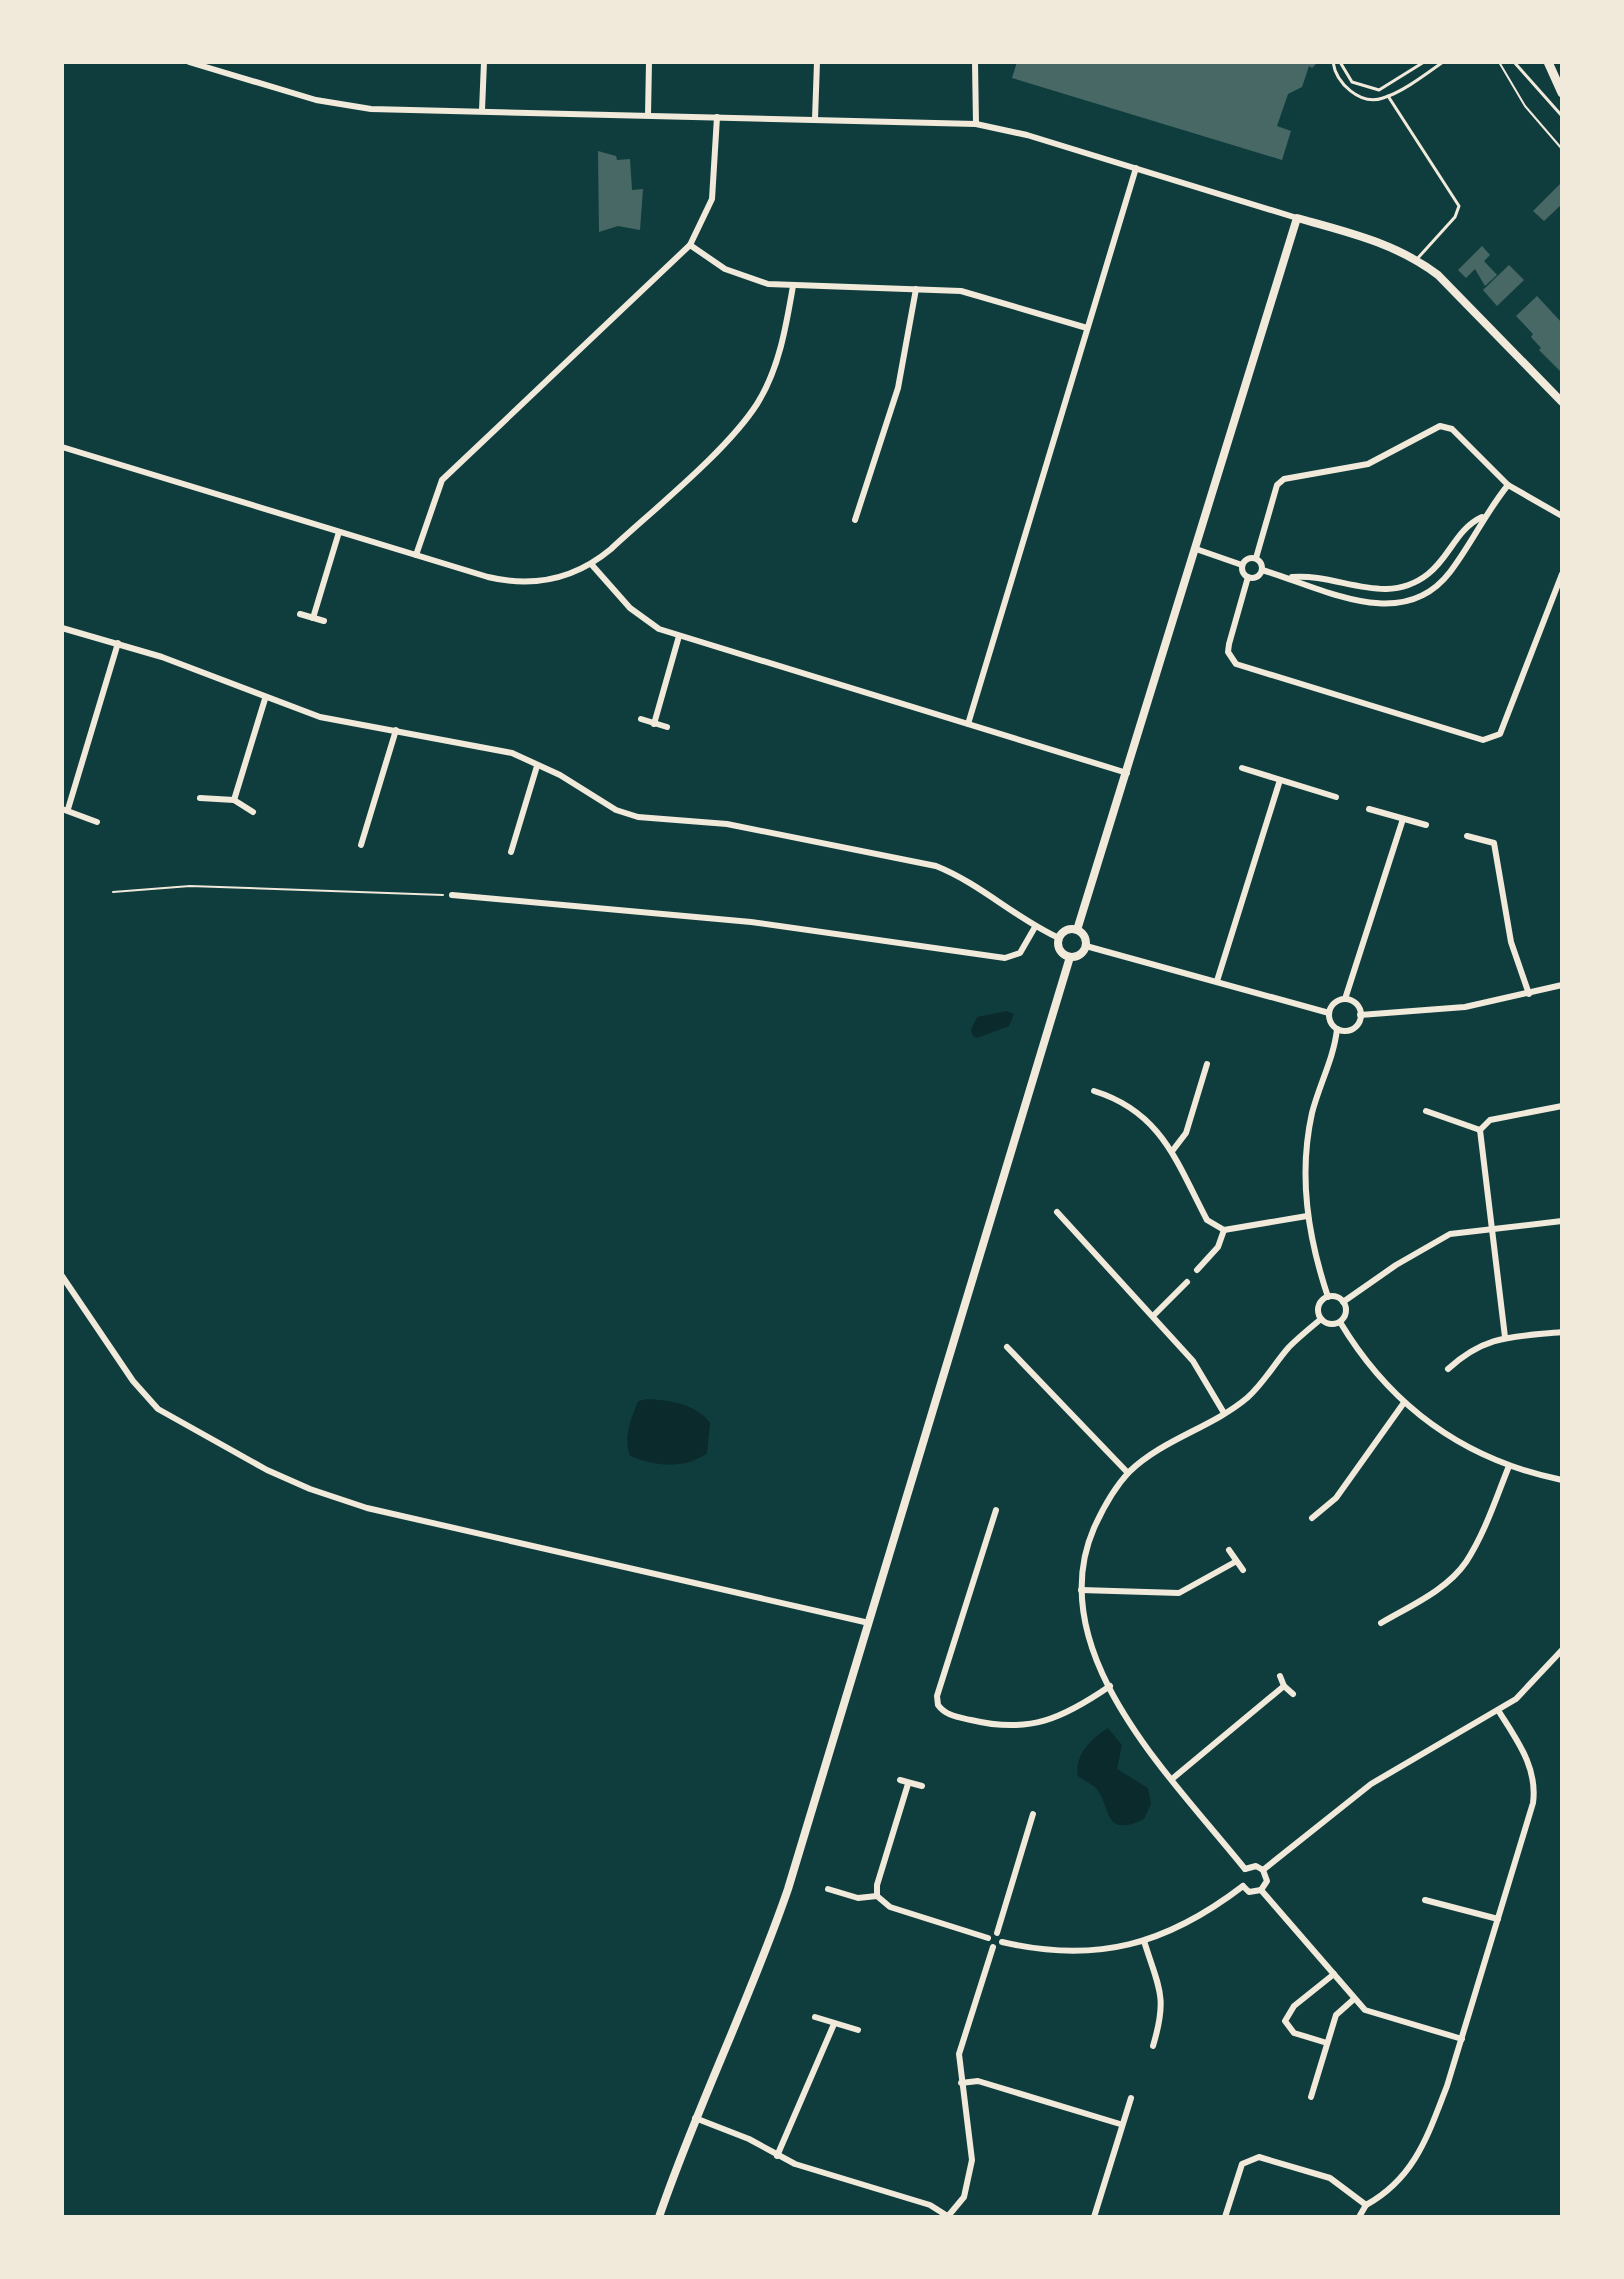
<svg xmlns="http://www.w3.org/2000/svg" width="1624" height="2279" font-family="'Golos Text',sans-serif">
<rect width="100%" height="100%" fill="#0f3d3e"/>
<!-- water -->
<g fill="#0a2a2b">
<polygon points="1007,1011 1014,1014 1009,1026 977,1038 973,1036 971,1030 977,1017"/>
<path d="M 647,1399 C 669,1400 697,1404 710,1423 L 707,1453 C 685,1470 654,1466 630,1456 C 623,1437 631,1419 638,1401 Z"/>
<path d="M 1108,1728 L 1122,1745 L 1117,1769 L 1148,1788 L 1151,1804 L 1144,1819 C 1101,1840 1112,1804 1095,1787 C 1090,1783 1083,1780 1078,1776 C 1074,1755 1092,1738 1108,1728 Z"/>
</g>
<!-- building -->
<g fill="#486865">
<polygon points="1017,62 1316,62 1316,64 1312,68 1309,66 1302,87 1288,94 1277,126 1291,131 1282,160 1012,78"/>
<polygon points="598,151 616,156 617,160 630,159 632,190 643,189 640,230 618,226 599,232"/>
<polygon points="1562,182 1562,204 1544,221 1533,211"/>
<polygon points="1482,246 1490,255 1484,261 1497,275 1485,286 1475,269 1466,278 1458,270"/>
<polygon points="1509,265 1524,280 1497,306 1483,290"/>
<polygon points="1537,296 1562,323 1562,373 1539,350 1541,348 1531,337 1533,334 1516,316"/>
</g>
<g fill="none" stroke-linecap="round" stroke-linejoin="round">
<!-- path -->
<g stroke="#f1e9da" stroke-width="2">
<polyline points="1499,62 1525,106 1562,149"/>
<polyline points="113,892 190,886 443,895"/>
</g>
<!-- service -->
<g stroke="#f1e9da" stroke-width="3">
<path d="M 1333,62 C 1336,83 1360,106 1383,98 C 1403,92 1426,74 1443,62"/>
<polyline points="1340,62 1352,82 1379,90 1424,62"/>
<polyline points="1514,62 1562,116"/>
<polyline points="1388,96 1459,206 1455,217 1417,259"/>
</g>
<!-- minor -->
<g stroke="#f1e9da" stroke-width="6">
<polyline points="189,62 316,100 371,109 976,124 1027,135 1297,218"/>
<polyline points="975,62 976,124"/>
<polyline points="482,110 484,62"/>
<polyline points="648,115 649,62"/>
<polyline points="815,119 817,62"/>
<polyline points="690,245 725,269 768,284 961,291 1087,328"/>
<path d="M 62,447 L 488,577 C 534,588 575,579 611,549 C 654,509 726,452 757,404 C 779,369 786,327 793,286"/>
<polyline points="855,520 898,388 916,289"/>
<polyline points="1196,549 1242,565"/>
<polyline points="416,555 442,480 690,245 712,199 717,117"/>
<circle cx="1252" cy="568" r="10"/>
<polyline points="1256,558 1277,485 1284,479 1368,464 1440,426 1452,429 1508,485 1562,516"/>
<polyline points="592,565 630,608 659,629 1127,773"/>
<path d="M 1262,570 C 1321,587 1402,635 1450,572 C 1472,543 1486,512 1508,485"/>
<polyline points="1248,577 1229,644 1228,652 1236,664 1483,740 1500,734 1562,574"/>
<path d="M 1292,577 C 1339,573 1385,608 1428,574 C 1450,557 1456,529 1482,517"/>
<polyline points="300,614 324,621"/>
<polyline points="313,618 339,532"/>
<path d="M 62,628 L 162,657 L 320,717 L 512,753 L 560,775 L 616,810 L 638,817 L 727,824 L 936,866 C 981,884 1015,918 1059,938"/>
<polyline points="641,719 667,727"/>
<polyline points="654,724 679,636"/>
<polyline points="968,724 1136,168"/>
<polyline points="1242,768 1336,797"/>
<polyline points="200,798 234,800 253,812"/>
<polyline points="234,800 265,699"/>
<polyline points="62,809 97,822"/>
<polyline points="68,809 118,643"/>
<polyline points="1369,809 1426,825"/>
<polyline points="1467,836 1494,843 1511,942 1529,994"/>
<polyline points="361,845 396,730"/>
<polyline points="511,852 537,766"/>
<polyline points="452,895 751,922 1005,958 1020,953 1035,927"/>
<polyline points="1086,946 1329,1013"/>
<polyline points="1217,981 1280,780"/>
<polyline points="1345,999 1403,819"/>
<circle cx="1345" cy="1015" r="16"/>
<polyline points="1360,1015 1465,1007 1562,985"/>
<path d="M 1094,1091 C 1162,1112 1177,1163 1207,1220 L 1224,1230 L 1307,1216"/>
<polyline points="1426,1111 1480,1130"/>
<polyline points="1173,1150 1186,1133 1207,1064"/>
<polyline points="1057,1212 1193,1361 1224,1413"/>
<polyline points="1197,1270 1218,1247 1224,1230"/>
<polyline points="62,1276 133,1381 158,1409 267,1470 310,1489 367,1508 869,1623"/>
<circle cx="1332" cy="1310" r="14"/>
<path d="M 1328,1297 C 1308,1237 1298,1176 1312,1113 C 1319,1085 1334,1058 1337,1029"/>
<polyline points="1343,1302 1396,1265 1450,1234 1562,1221"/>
<polyline points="1153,1316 1187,1282"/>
<path d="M 1340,1322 C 1391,1407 1464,1460 1562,1480"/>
<polyline points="1505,1337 1480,1130 1490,1120 1562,1106"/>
<polyline points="1007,1347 1128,1473"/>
<path d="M 1448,1369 C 1486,1334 1514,1337 1562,1332"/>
<path d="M 996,1510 L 937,1696 L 938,1705 C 946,1716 958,1717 971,1720 C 1029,1734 1062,1719 1110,1686"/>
<polyline points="1312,1518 1336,1498 1403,1404"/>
<polyline points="1229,1550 1243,1570"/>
<polyline points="1081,1590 1179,1593 1235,1562"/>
<path d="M 1381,1623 C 1410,1606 1447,1590 1466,1562 C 1485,1533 1496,1498 1509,1466"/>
<polyline points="1280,1676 1284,1686 1293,1694"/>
<polyline points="1172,1779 1284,1686"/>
<polyline points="900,1780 922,1786"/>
<path d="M 1245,1869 C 1174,1780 1040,1652 1094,1528 C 1103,1508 1114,1488 1129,1472 C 1163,1439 1211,1428 1247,1398 C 1264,1383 1274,1364 1289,1347 C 1299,1337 1310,1328 1321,1319"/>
<polyline points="1245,1869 1256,1866 1263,1870"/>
<polyline points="1263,1870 1371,1784 1516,1699 1562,1650"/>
<polyline points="1243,1886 1249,1892 1261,1890"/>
<polyline points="828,1889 858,1898 877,1896"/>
<polyline points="1261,1890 1365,2010 1462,2039"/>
<polyline points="1261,1890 1267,1881 1263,1870"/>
<polyline points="877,1896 890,1907 988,1938"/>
<polyline points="877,1896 877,1885 908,1784"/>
<polyline points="1425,1900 1498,1919"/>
<polyline points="997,1933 1033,1814"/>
<path d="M 1144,1941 C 1159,1989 1168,1996 1153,2046"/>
<path d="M 1002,1942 C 1096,1964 1166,1945 1243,1886"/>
<polyline points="815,2017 858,2030"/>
<polyline points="1327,2043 1294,2033 1285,2021 1294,2006 1334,1974"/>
<polyline points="961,2083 978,2081 1120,2124"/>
<polyline points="1311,2097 1336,2015 1354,1999"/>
<polyline points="695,2118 749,2139 795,2164 930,2205 949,2217"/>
<polyline points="777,2156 834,2024"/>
<path d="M 1366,2205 C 1415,2178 1428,2135 1447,2086 L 1533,1803 C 1538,1767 1516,1739 1498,1710"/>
<polyline points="949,2215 964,2197 972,2160 959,2054 993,1947"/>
<polyline points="1094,2217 1131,2098"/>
<polyline points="1225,2217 1242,2164 1259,2157 1330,2178 1366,2205"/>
<polyline points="1359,2217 1366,2205"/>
</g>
<!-- secondary -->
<g stroke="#f1e9da" stroke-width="8">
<circle cx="1072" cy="943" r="14"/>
<path d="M 1077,930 L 1297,218 C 1347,232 1396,243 1438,275 L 1562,402"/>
<path d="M 659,2217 C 697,2106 750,2000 788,1889 L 1070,957"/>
</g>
<!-- trunk -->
<polyline stroke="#f1e9da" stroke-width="9" points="1548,62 1562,93"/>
</g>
<!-- border -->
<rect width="1624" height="2279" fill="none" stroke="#f1e9da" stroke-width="128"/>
</svg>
